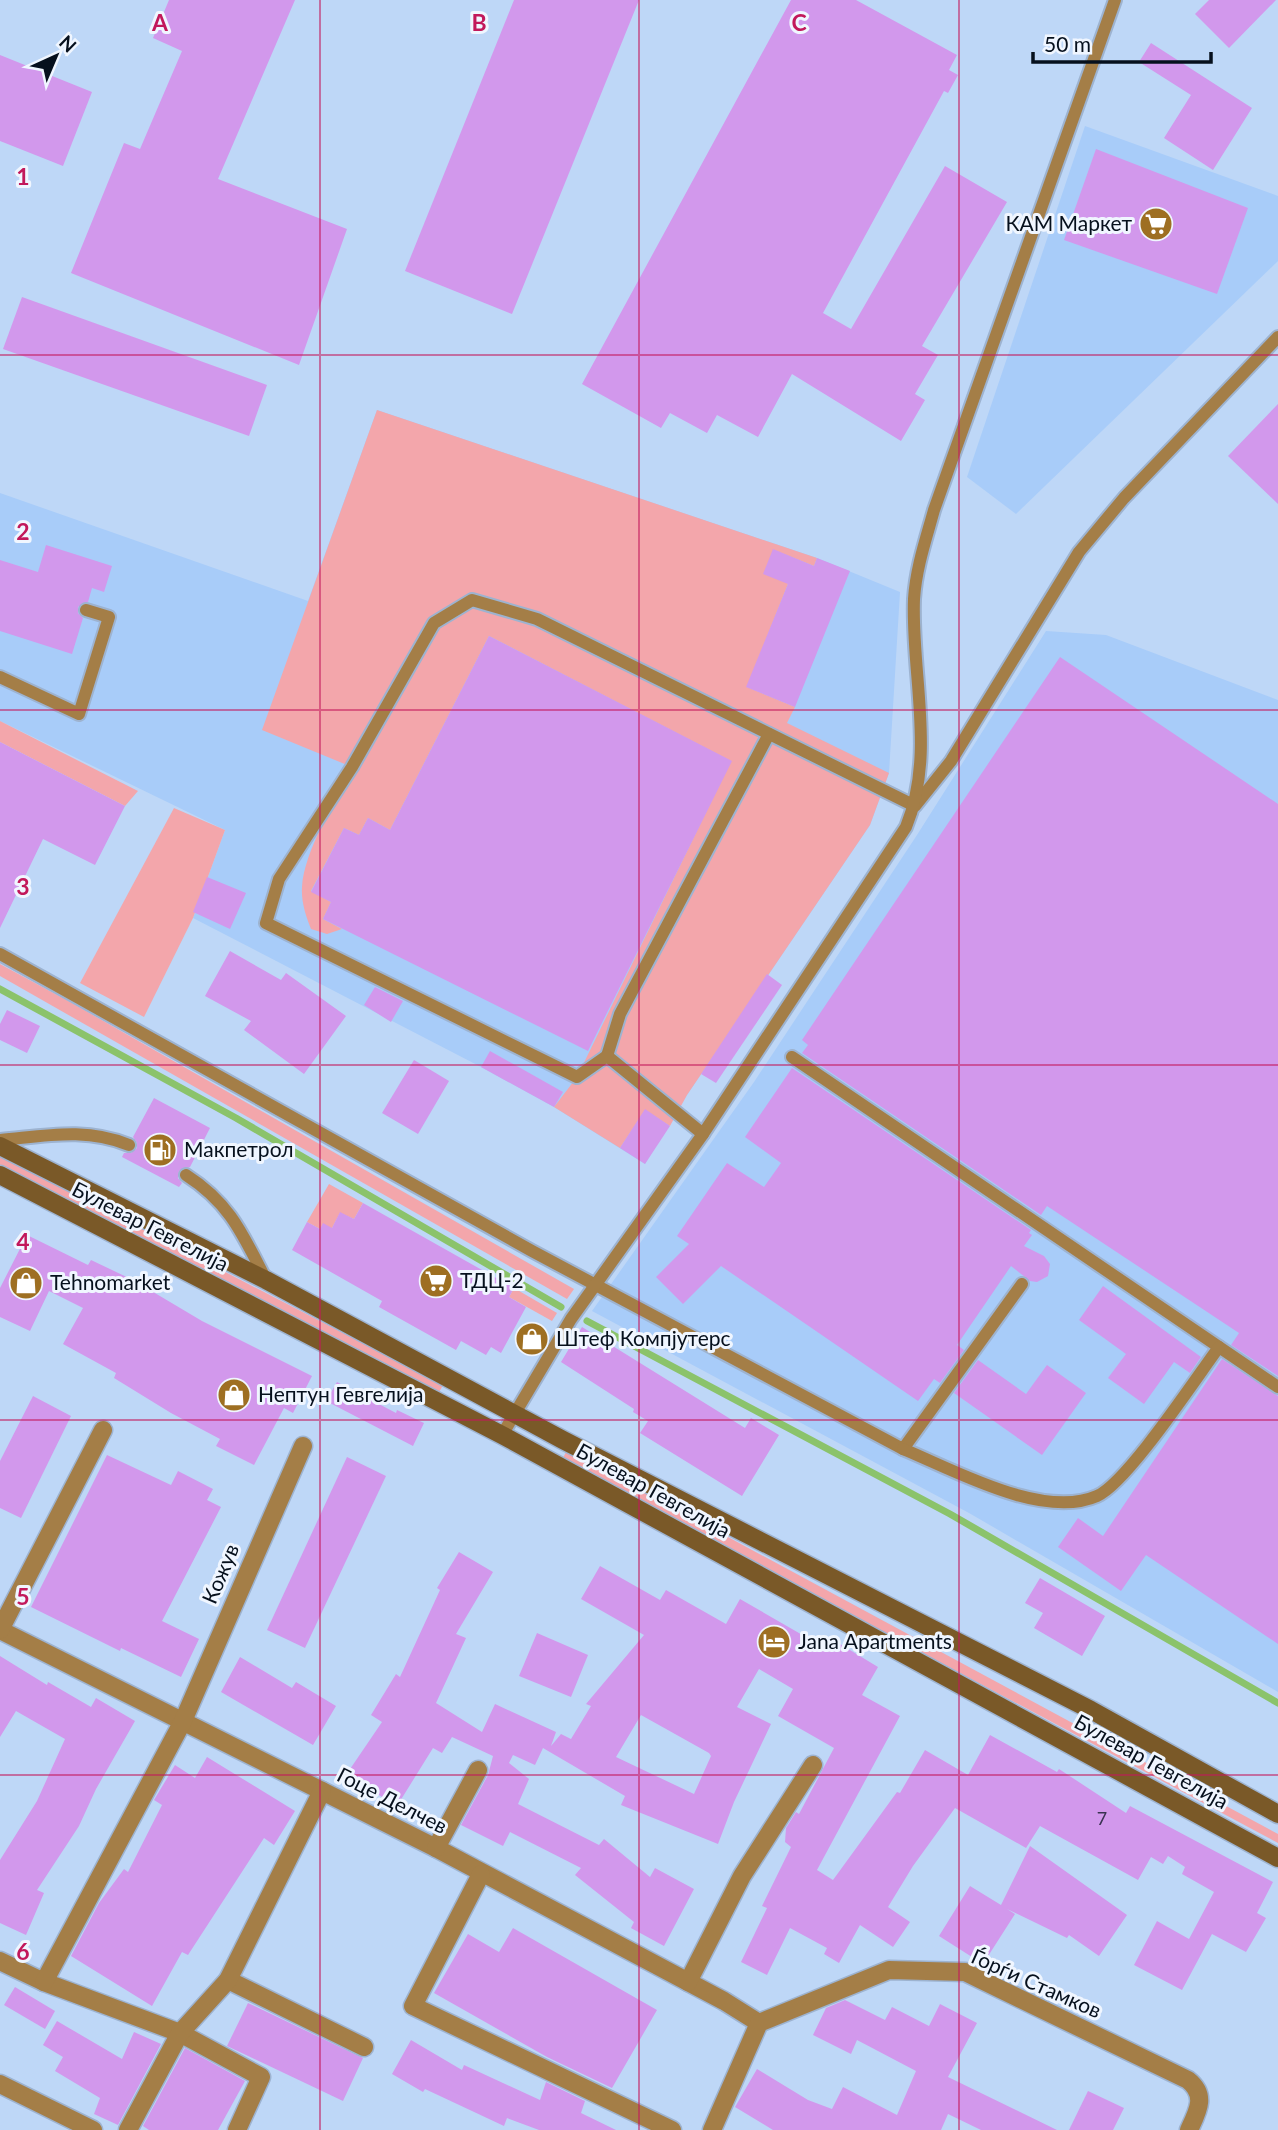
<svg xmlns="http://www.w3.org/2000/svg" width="1278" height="2130" font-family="Lato,sans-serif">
<rect width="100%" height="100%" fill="#bed7f7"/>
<!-- built -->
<g fill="#a8ccf9">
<polygon points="1085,126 1278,196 1278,261 1016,514 967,477"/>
<polygon points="377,410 817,558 900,592 889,773 870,825 687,1095 645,1164 554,1107 481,1067 193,918 225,830 0,721 0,493 308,601"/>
<polygon points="1046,631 1106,635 1278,700 1278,1692 969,1513 592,1311 754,1082 917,835"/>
</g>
<!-- green -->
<g fill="#f3a6ab">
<path d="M 377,410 L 817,558 L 814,566 L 774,550 L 788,584 L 747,687 L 795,707 L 787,723 L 889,773 L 870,825 L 687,1095 L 670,1126 L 645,1110 L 620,1148 L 554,1107 L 577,1077 L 731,761 L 489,636 L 390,830 L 368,818 L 359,835 L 344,828 L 311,891 L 331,902 L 323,919 L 342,929 L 327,934 L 311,929 C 306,916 301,902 302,887 C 304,851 336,800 352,767 L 262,730 Z"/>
<polygon points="0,721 138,791 125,806 0,742"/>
<polygon points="174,808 225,830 193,918 144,1017 80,983"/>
<polygon points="0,964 70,1002 574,1289 567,1299 0,976"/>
<polygon points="0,1155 443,1385 437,1396 0,1169"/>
<polygon points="329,1184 363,1203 354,1219 340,1213 332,1228 320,1229 307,1222"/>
<polygon points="514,1288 557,1313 552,1321 509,1297"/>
<polygon points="567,1450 1278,1834 1278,1843 562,1460"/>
</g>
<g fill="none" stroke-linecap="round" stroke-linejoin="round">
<!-- stream -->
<g stroke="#8bc36b" stroke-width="7">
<polyline points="0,989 236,1118 561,1307"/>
<polyline points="587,1321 950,1514 1278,1703"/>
</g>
</g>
<!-- building -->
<g fill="#d298ec" fill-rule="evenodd">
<polygon points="169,0 295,0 218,179 347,229 299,365 71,273 124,143 140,149 182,51 153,38"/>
<polygon points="514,0 639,0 512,314 405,271"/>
<polygon points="791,0 856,0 957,55 949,70 958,75 948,93 944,91 823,313 851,329 945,166 1007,202 922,346 938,355 915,394 925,400 901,441 792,374 758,437 717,415 707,433 670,413 661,428 582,384"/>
<polygon points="1209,0 1276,0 1229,48 1195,14"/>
<polygon points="1151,43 1252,108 1213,170 1164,138 1191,95 1139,62"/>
<polygon points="0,55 92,92 63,166 0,141"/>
<polygon points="1096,149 1248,208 1217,294 1064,240"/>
<polygon points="22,297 267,385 249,436 3,349"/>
<polygon points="1278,404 1278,504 1228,456"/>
<polygon points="46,545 112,566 104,592 92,588 88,602 78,607 78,613 83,618 72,654 0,631 0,560 38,572"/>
<polygon points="773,549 814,566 817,558 850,571 795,707 746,687 788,584 763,574"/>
<polygon points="489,636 732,761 588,1051 323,919 331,902 311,892 344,828 359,835 368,818 390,830"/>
<polygon points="1060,657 1278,804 1278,1376 1231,1345 1239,1333 1047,1206 1041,1215 802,1053 808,1045 802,1040"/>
<polygon points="0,742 125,806 95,865 43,839 0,928"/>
<polygon points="207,877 246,893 230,929 193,912"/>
<polygon points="230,951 281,980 286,973 346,1016 304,1074 244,1030 251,1021 205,996"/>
<polygon points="767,974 782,985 716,1083 701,1074"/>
<polygon points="375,987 403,1001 391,1022 364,1005"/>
<polygon points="7,1010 40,1026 27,1053 0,1040 0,1024"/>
<polygon points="490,1051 563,1092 554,1107 481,1067"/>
<polygon points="414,1060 449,1081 418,1134 382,1113"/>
<polygon points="792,1068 1031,1230 1029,1233 1032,1235 1024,1246 1044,1256 1050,1264 1048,1276 1037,1282 1030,1281 1011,1266 957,1345 964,1350 940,1383 934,1379 918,1401 721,1266 683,1304 656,1277 689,1244 677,1236 727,1163 764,1187 781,1163 745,1137"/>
<polygon points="154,1098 210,1128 190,1167 179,1171 178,1178 182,1183 179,1187 122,1157 124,1153 131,1153 137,1148 137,1143 133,1137"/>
<polygon points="645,1109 670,1126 645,1164 620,1148"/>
<polygon points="363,1203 514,1288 509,1297 526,1307 501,1353 491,1347 486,1355 461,1341 456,1350 379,1307 382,1301 292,1250 307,1222 320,1229 323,1223 332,1228 340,1212 354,1219"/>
<polygon points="27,1235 88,1265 91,1260 133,1280 202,1321 312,1376 293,1413 284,1408 254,1465 216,1446 220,1439 171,1413 114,1378 116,1373 63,1344 83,1308 49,1291 30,1331 0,1317 0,1288"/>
<polygon points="1103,1286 1201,1357 1190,1373 1174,1362 1144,1404 1108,1378 1126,1354 1079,1320"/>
<polygon points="582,1327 745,1428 751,1418 779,1435 742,1496 640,1433 648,1421 633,1412 634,1409 561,1362"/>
<polygon points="1222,1359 1278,1396 1278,1644 1146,1555 1121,1591 1058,1547 1078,1518 1103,1536"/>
<polygon points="978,1360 1026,1394 1047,1365 1086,1393 1042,1455 954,1393"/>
<polygon points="337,1382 396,1413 397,1410 424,1423 413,1446 326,1401"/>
<polygon points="33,1396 71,1416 21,1518 0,1508 0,1461"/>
<polygon points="107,1455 171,1485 178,1471 213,1489 207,1500 221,1507 162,1621 199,1639 181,1677 121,1648 120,1651 31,1607"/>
<polygon points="347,1457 386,1476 305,1648 267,1630"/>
<path d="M 459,1552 L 493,1572 L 456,1634 L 466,1638 L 436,1703 L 482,1732 L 495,1704 L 556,1732 L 551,1746 L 561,1734 L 571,1739 L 591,1706 L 586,1704 L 644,1635 L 581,1599 L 600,1566 L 660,1600 L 666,1590 L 726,1624 L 740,1599 L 825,1648 L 830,1638 L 878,1667 L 862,1695 L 900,1716 L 817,1870 L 833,1880 L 897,1792 L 900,1793 L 925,1750 L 968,1775 L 990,1735 L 1057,1772 L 1059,1769 L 1126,1813 L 1130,1806 L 1273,1882 L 1257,1913 L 1266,1918 L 1246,1952 L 1212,1934 L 1182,1990 L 1134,1965 L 1157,1921 L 1189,1939 L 1214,1892 L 1182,1874 L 1185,1867 L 1168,1856 L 1163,1864 L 1151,1857 L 1138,1880 L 1040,1826 L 1026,1848 L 955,1808 L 913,1866 L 888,1907 L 910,1922 L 893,1947 L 860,1925 L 839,1963 L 824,1954 L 827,1948 L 790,1928 L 767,1975 L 741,1962 L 767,1908 L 762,1906 L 791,1847 L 785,1842 L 786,1828 L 796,1812 L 799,1814 L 834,1748 L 778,1716 L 793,1689 L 759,1669 L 737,1707 L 771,1724 L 734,1802 L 718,1844 L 621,1805 L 625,1796 L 543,1748 L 535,1765 L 513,1755 L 509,1763 L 529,1779 L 518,1804 L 599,1845 L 604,1839 L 650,1877 L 655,1868 L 694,1889 L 664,1946 L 631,1928 L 634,1922 L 575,1875 L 581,1868 L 510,1832 L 503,1846 L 461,1825 L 488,1775 L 493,1756 L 452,1737 L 442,1753 L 433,1748 L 397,1806 L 346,1775 L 382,1722 L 371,1715 L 396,1674 L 400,1677 L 440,1590 L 437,1588 ZM 641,1715 L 709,1753 L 711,1756 L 694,1794 L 616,1757 Z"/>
<polygon points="1040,1578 1105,1616 1082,1656 1034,1628 1043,1613 1025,1603"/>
<polygon points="537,1633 588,1655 571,1697 519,1676"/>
<polygon points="0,1656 47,1685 48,1682 91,1707 96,1698 135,1721 96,1789 79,1826 37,1890 44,1893 26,1935 0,1923 0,1860 37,1801 65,1739 16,1711 0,1737"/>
<polygon points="240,1657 292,1688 296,1682 336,1706 313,1745 221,1692"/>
<polygon points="207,1757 295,1811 274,1845 264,1838 188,1955 182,1952 152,2006 71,1956 99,1903 124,1869 128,1872 162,1805 154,1800 175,1765 195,1778"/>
<polygon points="1030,1846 1127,1915 1099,1956 1069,1935 1067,1938 1007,1909 1015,1914 983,1964 939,1936 970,1886 1001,1905"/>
<polygon points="513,1928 657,2010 612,2088 547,2057 434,1993 468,1934 499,1952"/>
<polygon points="15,1987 55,2011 45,2029 4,2005"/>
<polygon points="845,2000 885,2020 892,2007 929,2026 940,2004 977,2023 948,2077 1057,2130 981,2130 948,2114 941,2130 773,2130 735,2107 757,2069 808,2100 832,2109 843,2087 897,2115 916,2071 857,2040 851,2054 813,2035 826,2008"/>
<polygon points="248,2003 363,2058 343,2101 227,2046"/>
<polygon points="57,2021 122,2059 134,2032 161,2044 118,2125 94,2114 100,2098 55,2071 63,2057 43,2045"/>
<polygon points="411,2040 462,2070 464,2065 540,2100 546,2082 585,2101 581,2113 616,2130 539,2130 507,2118 504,2126 425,2089 423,2092 392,2074"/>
<polygon points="185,2048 245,2081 218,2130 149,2130 143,2126"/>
<polygon points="1088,2091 1124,2108 1113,2130 1069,2130"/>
</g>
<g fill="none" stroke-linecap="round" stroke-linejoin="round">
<defs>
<g id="lane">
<polyline points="0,677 79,714 109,617 86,610"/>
<polyline points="0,954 532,1251 903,1449 1022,1284"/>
<polyline points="607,1056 620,1014 769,734"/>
<polyline points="792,1057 1278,1387"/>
<polyline points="703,1134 607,1056 577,1077 266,923 279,879 352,767 434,623 472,600 537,619 915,806 951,761 1079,552 1124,498 1278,337"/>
<path d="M 0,1140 C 45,1136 86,1127 129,1145"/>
<path d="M 186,1175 C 230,1203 243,1235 266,1280"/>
<path d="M 502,1435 L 571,1319 L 703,1134 L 906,827 C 936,754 911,674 914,599 C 916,568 926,539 934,510 L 1115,0"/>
<path d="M 903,1449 C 954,1470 1043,1520 1097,1496 C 1127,1483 1196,1378 1219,1347"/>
</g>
<g id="street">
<polyline points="0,1630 436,1848 724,2001 759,2023"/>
<polyline points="0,1630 103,1430"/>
<polyline points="436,1848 478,1770"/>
<polyline points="481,1874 413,2006 672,2130"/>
<polyline points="0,1961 44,1982 180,2033 261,2077 237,2130"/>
<polyline points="228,1980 364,2047"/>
<polyline points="44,1982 183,1721 303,1446"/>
<polyline points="688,1982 742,1876 813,1765"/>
<polyline points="0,2084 93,2130"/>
<polyline points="128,2130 180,2033 228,1980 322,1791"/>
<path d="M 712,2130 L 759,2023 L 889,1970 L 965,1972 L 1188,2080 C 1207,2095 1198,2111 1189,2130"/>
</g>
<g id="secondary">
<polyline points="0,1146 266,1280 563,1440 1091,1710 1278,1814"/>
<polyline points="0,1175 502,1435 1278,1858"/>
</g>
</defs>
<!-- lane casing -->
<use href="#lane" stroke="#9db3d0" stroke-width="16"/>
<!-- street casing -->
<use href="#street" stroke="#9db3d0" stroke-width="21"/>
<!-- secondary casing -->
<use href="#secondary" stroke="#9db3d0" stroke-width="21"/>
<!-- lane -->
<use href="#lane" stroke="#a47e47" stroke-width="12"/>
<!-- street -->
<use href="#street" stroke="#a47e47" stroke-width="18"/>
<!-- secondary -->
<use href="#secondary" stroke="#7a5928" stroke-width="18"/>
</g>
<!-- grid -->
<path fill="none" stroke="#c2185b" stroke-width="2" stroke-opacity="0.55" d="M 320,0 L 320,2130M 639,0 L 639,2130M 959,0 L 959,2130M 0,355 L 1278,355M 0,710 L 1278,710M 0,1065 L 1278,1065M 0,1420 L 1278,1420M 0,1775 L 1278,1775"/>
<!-- icons -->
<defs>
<symbol id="supermarket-disc" viewBox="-11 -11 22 22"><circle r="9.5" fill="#9e6f22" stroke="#f0f6ff"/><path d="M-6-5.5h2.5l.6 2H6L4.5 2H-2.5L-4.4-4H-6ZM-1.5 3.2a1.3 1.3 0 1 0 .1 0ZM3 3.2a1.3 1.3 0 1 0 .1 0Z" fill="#fff"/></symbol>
<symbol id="fuel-disc" viewBox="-11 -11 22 22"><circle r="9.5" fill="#9e6f22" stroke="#f0f6ff"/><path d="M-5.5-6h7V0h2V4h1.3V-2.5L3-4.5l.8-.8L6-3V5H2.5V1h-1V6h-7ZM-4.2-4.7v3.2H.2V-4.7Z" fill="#fff"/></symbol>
<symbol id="shop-disc" viewBox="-11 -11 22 22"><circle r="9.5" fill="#9e6f22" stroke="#f0f6ff"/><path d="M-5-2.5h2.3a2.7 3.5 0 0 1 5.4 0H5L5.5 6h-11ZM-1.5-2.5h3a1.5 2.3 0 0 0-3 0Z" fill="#fff"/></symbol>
<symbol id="hotel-disc" viewBox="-11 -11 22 22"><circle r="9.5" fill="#9e6f22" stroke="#f0f6ff"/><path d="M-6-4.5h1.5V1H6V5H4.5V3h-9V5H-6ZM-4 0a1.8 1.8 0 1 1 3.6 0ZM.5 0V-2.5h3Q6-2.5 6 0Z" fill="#fff"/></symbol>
</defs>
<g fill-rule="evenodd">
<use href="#supermarket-disc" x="1137" y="205" width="38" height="38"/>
<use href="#fuel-disc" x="141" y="1131" width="38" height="38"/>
<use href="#supermarket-disc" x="417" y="1262" width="38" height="38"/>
<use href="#shop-disc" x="7" y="1264" width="38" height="38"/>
<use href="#shop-disc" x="513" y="1320" width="38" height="38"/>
<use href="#shop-disc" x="215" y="1376" width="38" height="38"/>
<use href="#hotel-disc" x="755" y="1623" width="38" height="38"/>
</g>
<g text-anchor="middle" stroke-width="6" stroke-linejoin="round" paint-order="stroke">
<!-- number labels -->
<g font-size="18" fill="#393251">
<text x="1102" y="1825">7</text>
</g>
<!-- poi labels -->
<g font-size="21" fill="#06101d" stroke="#f0f6ff" text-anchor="start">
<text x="1132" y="231" text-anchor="end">КАМ Маркет</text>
<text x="184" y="1157">Макпетрол</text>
<text x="460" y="1288">ТДЦ-2</text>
<text x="50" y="1290">Tehnomarket</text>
<text x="556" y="1346">Штеф Компјутерс</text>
<text x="258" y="1402">Нептун Гевгелија</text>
<text x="798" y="1649">Jana Apartments</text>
</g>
<!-- street labels -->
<g font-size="21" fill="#06101d" stroke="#f0f6ff">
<text transform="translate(150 1227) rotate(27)" y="7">Булевар Гевгелија</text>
<text transform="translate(653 1491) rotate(29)" y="7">Булевар Гевгелија</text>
<text transform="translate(221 1574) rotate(-67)" y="7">Кожув</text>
<text transform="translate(1151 1762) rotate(29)" y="7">Булевар Гевгелија</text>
<text transform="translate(392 1801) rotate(27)" y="7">Гоце Делчев</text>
<text transform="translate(1036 1984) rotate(24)" y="7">Ѓорѓи Стамков</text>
</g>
</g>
<g font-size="23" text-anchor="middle" font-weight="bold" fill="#c2185b" stroke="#f0f6ff" stroke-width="6" stroke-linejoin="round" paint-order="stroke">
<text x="160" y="31">A</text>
<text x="479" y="31">B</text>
<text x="799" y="31">C</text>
<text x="23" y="185">1</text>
<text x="23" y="540">2</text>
<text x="23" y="895">3</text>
<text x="23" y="1250">4</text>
<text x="23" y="1605">5</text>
<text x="23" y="1960">6</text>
</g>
<!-- north arrow -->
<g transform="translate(56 56) rotate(44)" stroke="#f0f6ff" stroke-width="5" paint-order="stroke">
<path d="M0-5L12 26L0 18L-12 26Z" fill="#06101d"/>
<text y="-10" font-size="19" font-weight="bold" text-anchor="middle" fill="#06101d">N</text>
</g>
<!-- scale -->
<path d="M1033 52v10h178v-10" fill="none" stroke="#06101d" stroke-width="3.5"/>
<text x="1044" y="52" font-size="21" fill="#06101d" stroke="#f0f6ff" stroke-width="5" paint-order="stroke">50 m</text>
</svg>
